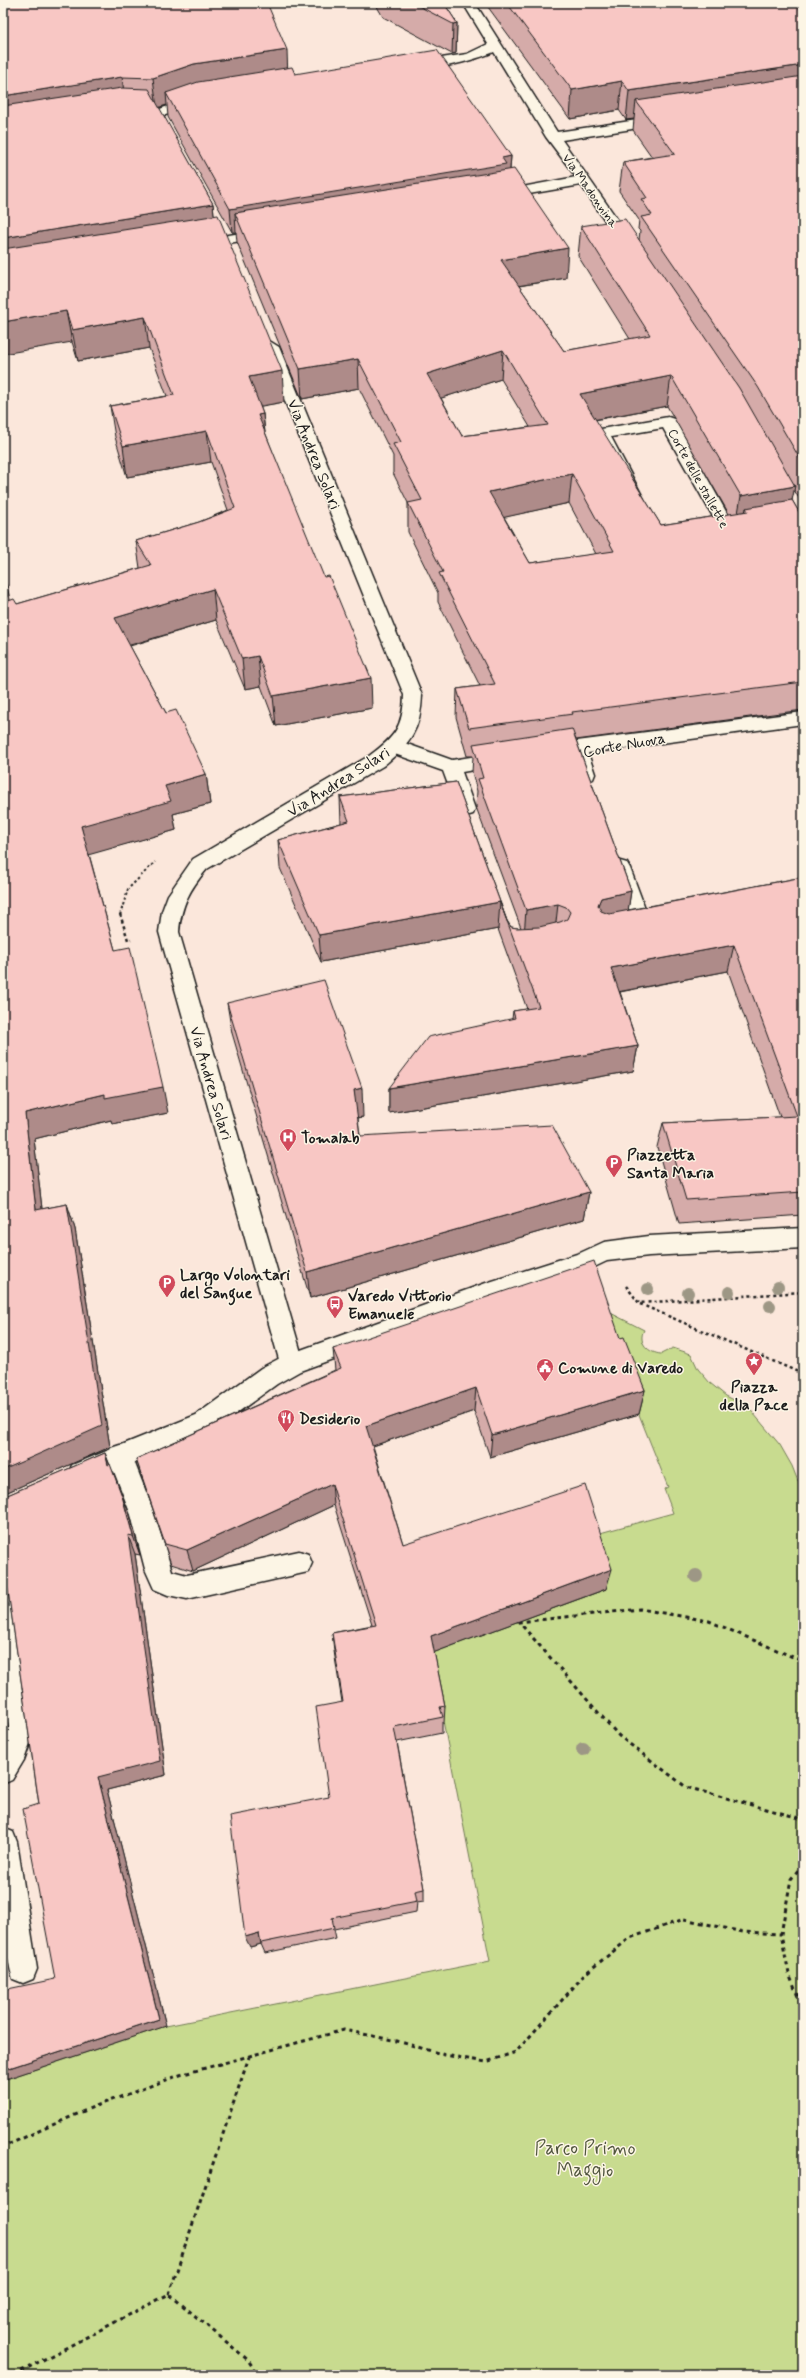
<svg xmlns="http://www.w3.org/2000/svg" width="806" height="2378" font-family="Mynerve,sans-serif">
<rect width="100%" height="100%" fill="#fbe7db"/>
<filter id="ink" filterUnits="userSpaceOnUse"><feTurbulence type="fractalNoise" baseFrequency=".025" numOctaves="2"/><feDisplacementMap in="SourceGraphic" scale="8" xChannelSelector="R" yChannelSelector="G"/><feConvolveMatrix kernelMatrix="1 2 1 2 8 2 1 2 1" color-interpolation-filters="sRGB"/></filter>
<g filter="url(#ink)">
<!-- green -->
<path fill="#c8db8f" stroke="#727c56" d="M 589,1302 L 644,1330 C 637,1343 649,1353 661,1354 L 673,1348 L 691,1354 L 698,1369 L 710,1383 L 726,1396 L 748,1407 L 780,1445 L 792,1466 L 803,1494 L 803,2375 L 3,2375 L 3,2080 L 166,2026 L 490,1961 L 430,1654 L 606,1589 L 589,1536 L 673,1513 L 664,1489 L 668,1487 L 618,1362 Z"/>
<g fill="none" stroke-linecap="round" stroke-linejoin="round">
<defs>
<g id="lane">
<path d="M 668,417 L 674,419 L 676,422 L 738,533 L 736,537 L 660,550 L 654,549 L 652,545 L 593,434 L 595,431 L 601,429 ZM 663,428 L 720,529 L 665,539 L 611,437 Z"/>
<polygon points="803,712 803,724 588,753 595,774 593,779 586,781 579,779 568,748 570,743 577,741"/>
<polygon points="396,740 452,760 502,752 509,754 511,759 509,764 462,772 475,809 473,814 466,816 459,814 457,809 443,771 389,752 387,747 389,742"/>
<polygon points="620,861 627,863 630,868 648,916 659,918 662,923 659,928 641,933 634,930 610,868 613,863"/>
<polygon points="120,1445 129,1448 132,1456 155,1515 172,1571 187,1575 299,1551 308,1554 312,1563 308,1572 187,1599 168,1595 154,1589 145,1569 131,1515 108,1456 111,1448"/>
<polygon points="3,1590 12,1593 16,1602 35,1729 24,1760 12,1780 3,1784 3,1746 9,1729 3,1689"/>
<path d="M 3,1828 L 13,1832 L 17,1842 L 37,1969 L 33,1979 L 23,1983 L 13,1979 C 0,1936 3,1874 3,1828 Z"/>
</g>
<g id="street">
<path d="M 463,3 L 475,3 L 557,132 L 664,116 L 669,117 L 671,120 L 664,124 L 562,140 L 636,246 L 634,249 L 624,249 L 581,185 L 500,199 L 495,198 L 493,195 L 495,192 L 576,177 L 546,137 L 494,52 C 482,58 417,77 410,66 L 416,62 L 467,54 L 488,44 Z"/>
<path d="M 196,96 L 203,100 L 201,103 C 187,108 137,129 126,113 L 133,109 L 157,110 Z"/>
<polygon points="266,229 271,230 273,233 271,236 198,248 191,244 198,240"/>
<path d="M 271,342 L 279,347 L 422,695 C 421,730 409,745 383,766 L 207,869 C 190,889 181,905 179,932 L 304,1363 L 300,1370 L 292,1374 L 284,1370 L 280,1363 L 159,932 L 162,911 L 168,895 L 193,859 L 369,756 C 395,737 403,727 404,695 L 263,347 Z"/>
</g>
<polygon id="secondary" points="803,1228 803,1248 649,1256 607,1261 586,1271 486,1303 300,1371 277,1384 212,1431 90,1481 81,1484 72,1481 69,1473 72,1465 196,1415 261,1368 284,1356 486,1283 580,1253 604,1242 649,1236"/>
</defs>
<!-- lane casing -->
<use href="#lane" stroke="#1c1c1c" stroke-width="3"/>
<!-- street casing -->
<use href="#street" stroke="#1c1c1c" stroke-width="3"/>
<!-- secondary casing -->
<use href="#secondary" stroke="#1c1c1c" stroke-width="3"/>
<!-- path-far2 -->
<polyline stroke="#1c1c1c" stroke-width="2" stroke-dasharray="2.5 2.5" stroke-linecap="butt" points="120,915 128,889 155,862"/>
<!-- path-far1 -->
<g stroke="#1c1c1c" stroke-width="2.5" stroke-dasharray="3 3" stroke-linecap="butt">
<polyline points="120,914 128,940 131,939"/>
<polyline points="626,1286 639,1303 803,1292"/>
<polyline points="640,1304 803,1374"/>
</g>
<!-- path -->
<g stroke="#1c1c1c" stroke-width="3" stroke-dasharray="4 4" stroke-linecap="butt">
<polyline points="803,1635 800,1660 803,1709"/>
<polyline points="800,1660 709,1621 640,1609 519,1622 619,1736 686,1787 803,1819"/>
<polyline points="803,1864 791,1879 781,1934 789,1974 803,2009"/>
<polyline points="3,2150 5,2146 93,2107 180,2075 344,2030 397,2041 445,2055 486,2062 516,2052 586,1973 630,1938 684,1919 743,1932 781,1934"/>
<polyline points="169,2294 249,2057"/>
<polyline points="14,2375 169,2294 248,2360 258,2375"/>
</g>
<!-- lane -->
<use href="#lane" fill="#fcf5e5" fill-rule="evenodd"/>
<!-- street -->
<use href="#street" fill="#fcf5e5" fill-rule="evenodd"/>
<!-- secondary -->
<use href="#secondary" fill="#fcf5e5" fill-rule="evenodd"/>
</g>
<!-- trees -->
<g fill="#9d9785">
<circle cx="778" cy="1287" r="6"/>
<circle cx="648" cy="1289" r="6"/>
<circle cx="729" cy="1292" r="6"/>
<circle cx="688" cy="1293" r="6"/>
<circle cx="770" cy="1306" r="6"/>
<circle cx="696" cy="1576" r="7"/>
<circle cx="583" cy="1749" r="7"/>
</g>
<!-- wall -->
<g fill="#d5aba9" stroke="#1c1c1c" fill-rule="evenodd">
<path d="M 3,3 L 288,68 L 295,74 L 511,156 L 510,169 L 566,278 L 519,286 L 564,351 L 630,339 L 578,256 L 581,226 L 639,240 L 640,231 L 638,229 L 639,220 L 619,191 L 623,162 L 652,157 L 633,130 L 634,119 L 626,120 L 619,110 L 570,119 L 488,7 L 489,3 L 803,3 L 803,505 L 794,490 L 792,500 L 803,519 L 803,710 L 576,740 L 631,891 L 628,910 L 803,877 L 803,1215 L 679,1224 L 657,1147 L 663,1123 L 780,1117 L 728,971 L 620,992 L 638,1046 L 633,1071 L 389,1113 L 389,1088 L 512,1019 L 513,1011 L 527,1009 L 498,929 L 321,962 L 280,868 L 278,840 L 341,823 L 340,797 L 456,782 L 507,921 L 511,927 L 517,928 L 521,928 L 476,807 L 477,791 L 472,772 L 473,756 L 467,756 L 456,717 L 457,689 L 480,686 L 438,602 L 438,593 L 408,532 L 408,503 L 393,473 L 393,456 L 359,388 L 302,399 L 237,242 L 236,232 L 232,232 L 168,117 L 167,105 L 159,108 L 213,204 L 214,215 L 284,402 L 260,406 L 263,414 L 265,432 L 372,708 L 276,726 L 261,686 L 245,689 L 216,620 L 130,646 L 166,713 L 206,774 L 210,804 L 173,814 L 176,830 L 89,854 L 115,950 L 168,1113 L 112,1124 L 111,1120 L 34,1139 L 42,1209 L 67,1204 L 75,1229 L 110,1447 L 3,1494 L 3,579 L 10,601 L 17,604 L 140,568 L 136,541 L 199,522 L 228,510 L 211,462 L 127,477 L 115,437 L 110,406 L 167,396 L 149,348 L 78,361 L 72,342 ZM 501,379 L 530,427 L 462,436 L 441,398 ZM 667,406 L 729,514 L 661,525 L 595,420 ZM 569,503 L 596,554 L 530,563 L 504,517 Z"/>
<polygon points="375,3 444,3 457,23 456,53 452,54 383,17"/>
<polygon points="227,1003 363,1117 358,1118 360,1136 589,1192 584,1219 310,1298 232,1033"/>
<polygon points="620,1338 645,1390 639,1414 490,1457 474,1411 373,1446 403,1544 606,1589 434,1652 445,1706 444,1723 442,1723 442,1733 397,1742 424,1889 424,1901 417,1902 416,1912 334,1929 336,1938 265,1953 261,1944 250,1947 329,1797 342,1702 334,1651 332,1633 372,1625 334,1505 193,1571 171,1564 136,1459 335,1370 333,1349"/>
<polygon points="105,1453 130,1515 140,1555 135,1554 166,1775 107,1790 166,2026 55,1979 39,1804 8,1590 3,1589 3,1497"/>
</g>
<!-- shaded-wall -->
<g fill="#ae8b89" stroke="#1c1c1c">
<polygon points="457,23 456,53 452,54 453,24"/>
<polygon points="287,50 288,80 166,93 167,105 157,108 153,78 194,64"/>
<polygon points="803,65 803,93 636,101 634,119 626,120 629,91"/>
<polygon points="122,77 126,108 3,128 3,96"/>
<polygon points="622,81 619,110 570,119 572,90"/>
<polygon points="511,156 509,180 235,213 236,232 232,232 230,209"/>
<polygon points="213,204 216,235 3,269 3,238"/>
<polygon points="568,248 566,278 499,289 501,260"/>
<polygon points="66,311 72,342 3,354 3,322"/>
<polygon points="145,317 149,348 78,361 72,330"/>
<polygon points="503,350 501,379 426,403 427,374"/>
<polygon points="358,359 359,388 302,399 300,369"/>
<polygon points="282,371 284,402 251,408 249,377"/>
<polygon points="671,376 667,406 577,423 580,394"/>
<polygon points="263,414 266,445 258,415"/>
<polygon points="207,431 211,462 127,477 123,446"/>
<polygon points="572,474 569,503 488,521 489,492"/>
<polygon points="795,486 789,515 746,508 743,524 736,525 741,496"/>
<polygon points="7,586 14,617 3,621 3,588"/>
<polygon points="213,589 216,620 120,648 115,618"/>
<polygon points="258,656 261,686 245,689 242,659"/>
<polygon points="371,678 372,708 276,726 273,696"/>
<polygon points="206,774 210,804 173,814 176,830 88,855 81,826 165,786"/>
<polygon points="631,891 627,918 597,925 598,905 601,898"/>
<polygon points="500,902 498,929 321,962 319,935"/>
<polygon points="558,904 555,931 524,936 526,910"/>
<polygon points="734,945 728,971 607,994 611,968"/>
<polygon points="638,1046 633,1071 389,1113 389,1088"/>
<polygon points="163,1087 168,1113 112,1124 111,1120 34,1139 45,1235 36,1210 25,1113 105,1094"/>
<polygon points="362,1088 363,1117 356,1118 354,1090"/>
<polygon points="589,1192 584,1219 310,1298 307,1272"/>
<polygon points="67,1204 75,1229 110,1447 3,1494 3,1470"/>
<polygon points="476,1388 474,1411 367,1448 366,1426"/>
<polygon points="645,1390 639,1414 490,1457 492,1435"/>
<polygon points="105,1453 113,1473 108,1465"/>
<polygon points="332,1484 334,1505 193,1571 187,1550"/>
<polygon points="122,1496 130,1515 140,1555 133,1536"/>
<polygon points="128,1535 135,1554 166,1775 107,1790 166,2026 3,2080 3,2070 159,2019 98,1777"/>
<polygon points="612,1569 606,1589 430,1654 431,1636"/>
<polygon points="259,1933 261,1944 250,1947 245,1937"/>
</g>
<!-- building -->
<g fill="#f8c7c4" stroke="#1c1c1c" fill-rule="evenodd">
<polygon points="3,3 267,3 287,50 194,64 153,78 122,77 3,96"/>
<polygon points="413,3 444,3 457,23 453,24"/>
<polygon points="507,3 795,3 803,13 803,65 629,91 622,81 572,90"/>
<polygon points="437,50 511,156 502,158 506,164 230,209 166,93 198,82 292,67 295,74"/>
<polygon points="803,76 803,464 758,387 641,217 652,215 641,199 647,198 623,162 675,154 636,101"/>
<polygon points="122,88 149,89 213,204 3,238 3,106"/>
<path d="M 514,169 L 568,248 L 501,260 L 564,351 L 650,335 L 581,226 L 625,219 L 739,388 L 795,486 L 741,496 L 671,376 L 580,394 L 661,525 L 748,511 L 746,508 L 792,500 L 803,519 L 803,682 L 572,712 L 573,714 L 469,728 L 457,689 L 495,684 L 439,573 L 443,572 L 408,503 L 422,500 L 393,444 L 401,442 L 358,359 L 300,369 L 235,213 ZM 503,350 L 548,425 L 462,436 L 427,374 ZM 572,474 L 614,551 L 530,563 L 489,492 Z"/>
<polygon points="218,215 282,371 249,377 263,414 258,415 324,577 329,576 371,678 273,696 258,656 242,659 213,589 115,618 166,713 176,710 206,774 165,786 171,801 81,826 115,950 130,947 163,1087 105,1098 105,1094 25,1113 36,1210 67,1204 102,1426 3,1470 3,603 14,599 17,604 151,565 136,541 199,522 235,508 207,431 123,446 110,406 174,395 145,317 72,330 66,311 3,322 3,249"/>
<polygon points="3,579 7,586 3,588"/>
<polygon points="572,729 631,891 601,898 598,905 601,911 609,914 803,877 803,1192 686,1200 663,1123 797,1116 734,945 611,968 638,1046 389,1088 428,1037 515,1018 513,1011 539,1007 500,902 319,935 278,840 349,821 340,797 456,782 507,921 511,927 517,928 539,927 560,922 567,919 570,912 566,907 558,904 526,910 478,779 483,778 473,744"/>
<polygon points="324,980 362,1088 354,1090 360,1136 552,1125 589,1192 307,1272 227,1003"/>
<polygon points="594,1261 620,1338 624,1337 645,1390 492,1435 476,1388 366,1426 403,1544 585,1485 612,1569 431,1636 445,1706 440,1707 443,1717 394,1727 424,1889 415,1891 417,1901 332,1918 334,1928 261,1943 259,1933 245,1937 230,1816 329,1797 316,1707 343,1702 332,1633 376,1625 332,1484 187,1550 165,1544 136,1459 341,1368 333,1349"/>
<polygon points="105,1453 108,1465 110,1464 122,1496 133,1536 128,1535 160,1761 98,1777 159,2019 3,2070 3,1990 55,1979 23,1809 39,1804 7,1584 3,1576 3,1497"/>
</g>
</g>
<!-- icons -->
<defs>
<symbol id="hospital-pin" viewBox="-11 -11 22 30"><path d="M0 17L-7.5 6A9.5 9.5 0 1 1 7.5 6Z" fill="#d1495b" stroke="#fcf5e5"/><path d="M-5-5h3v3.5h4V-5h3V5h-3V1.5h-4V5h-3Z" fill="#fff"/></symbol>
<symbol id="parking-pin" viewBox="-11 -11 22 30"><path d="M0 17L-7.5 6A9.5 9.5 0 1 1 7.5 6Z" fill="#d1495b" stroke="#fcf5e5"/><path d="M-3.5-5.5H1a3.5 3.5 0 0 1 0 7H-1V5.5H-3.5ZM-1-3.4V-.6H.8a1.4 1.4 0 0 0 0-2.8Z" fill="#fff"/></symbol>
<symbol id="bus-pin" viewBox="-11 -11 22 30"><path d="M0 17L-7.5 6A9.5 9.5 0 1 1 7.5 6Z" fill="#d1495b" stroke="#fcf5e5"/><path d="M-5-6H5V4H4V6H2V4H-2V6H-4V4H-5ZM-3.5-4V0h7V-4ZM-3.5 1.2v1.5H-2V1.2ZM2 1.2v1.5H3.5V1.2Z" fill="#fff"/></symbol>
<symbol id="sight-pin" viewBox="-11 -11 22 30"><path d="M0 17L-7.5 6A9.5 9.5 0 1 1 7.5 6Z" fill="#d1495b" stroke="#fcf5e5"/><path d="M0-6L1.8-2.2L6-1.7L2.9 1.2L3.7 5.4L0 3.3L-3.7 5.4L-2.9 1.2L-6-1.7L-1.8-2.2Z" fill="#fff"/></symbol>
<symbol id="civic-pin" viewBox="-11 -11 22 30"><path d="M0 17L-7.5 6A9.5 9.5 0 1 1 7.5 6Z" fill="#d1495b" stroke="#fcf5e5"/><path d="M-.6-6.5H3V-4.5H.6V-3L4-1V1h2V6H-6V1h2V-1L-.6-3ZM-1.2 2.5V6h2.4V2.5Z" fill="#fff"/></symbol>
<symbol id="restaurant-pin" viewBox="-11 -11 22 30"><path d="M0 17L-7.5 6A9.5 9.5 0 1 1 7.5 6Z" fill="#d1495b" stroke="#fcf5e5"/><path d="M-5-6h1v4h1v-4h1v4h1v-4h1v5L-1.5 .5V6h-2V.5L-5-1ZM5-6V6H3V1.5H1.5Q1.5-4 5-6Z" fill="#fff"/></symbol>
</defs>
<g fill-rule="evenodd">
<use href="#hospital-pin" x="278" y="1127" width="20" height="27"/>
<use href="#parking-pin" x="604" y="1153" width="20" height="27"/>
<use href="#parking-pin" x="157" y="1273" width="20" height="27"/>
<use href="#bus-pin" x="325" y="1294" width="20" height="27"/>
<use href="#sight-pin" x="744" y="1351" width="20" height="27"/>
<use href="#civic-pin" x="535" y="1357" width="20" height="27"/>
<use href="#restaurant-pin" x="276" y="1408" width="20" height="27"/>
</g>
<g text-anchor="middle" stroke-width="3" stroke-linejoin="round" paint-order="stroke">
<!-- far-street labels -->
<g font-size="13" fill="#1c1c1c" stroke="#fcf5e5">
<text transform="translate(591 190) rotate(55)" y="5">Via Madonnina</text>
<text transform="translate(699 478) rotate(61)" y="5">Corte delle stallette</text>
</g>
<!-- street labels -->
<g font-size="16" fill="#1c1c1c" stroke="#fcf5e5">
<text transform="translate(315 454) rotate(68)" y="6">Via Andrea Solari</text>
<text transform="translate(624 744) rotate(-10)" y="6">Corte Nuova</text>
<text transform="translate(338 781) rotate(-32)" y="6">Via Andrea Solari</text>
<text transform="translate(212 1083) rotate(74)" y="6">Via Andrea Solari</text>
</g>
<!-- poi labels -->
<g font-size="16" font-weight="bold" fill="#1c1c1c" stroke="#fcf5e5" text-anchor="start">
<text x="301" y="1143">Tomalab</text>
<text x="627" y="1160">Piazzetta<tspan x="627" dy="18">Santa Maria</tspan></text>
<text x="180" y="1280">Largo Volontari<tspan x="180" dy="18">del Sangue</tspan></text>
<text x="348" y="1301">Varedo Vittorio<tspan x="348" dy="18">Emanuele</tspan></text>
<text x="558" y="1373">Comune di Varedo</text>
<text x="754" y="1392" text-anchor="middle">Piazza<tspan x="754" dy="18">della Pace</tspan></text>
<text x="299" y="1424">Desiderio</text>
</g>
<!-- near-park labels -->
<g font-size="19" fill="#50553e" stroke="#fcf5e5">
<text x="585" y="2154">Parco Primo<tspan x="585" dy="22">Maggio</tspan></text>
</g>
</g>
<!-- margin -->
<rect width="806" height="2378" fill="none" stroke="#fcf5e5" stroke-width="16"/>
<rect x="8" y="8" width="790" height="2362" fill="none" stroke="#1c1c1c" stroke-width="1.5" filter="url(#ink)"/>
</svg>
